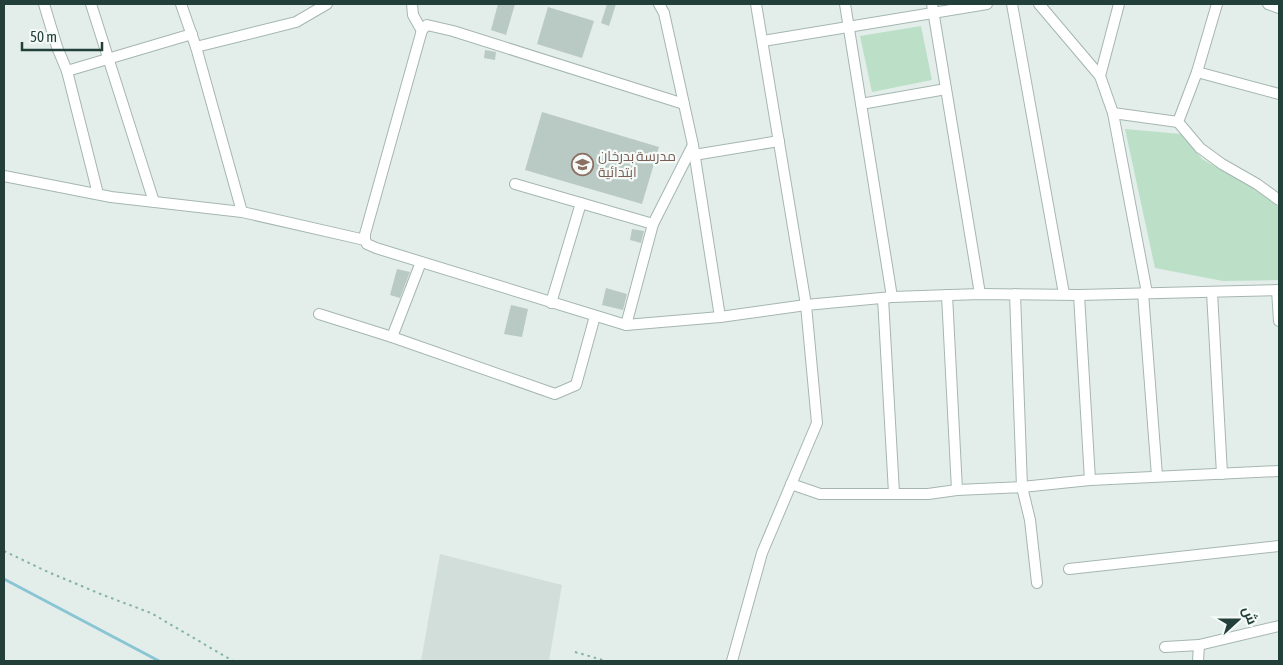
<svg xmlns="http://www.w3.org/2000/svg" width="1283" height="665" font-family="'Asap Condensed',Cairo,sans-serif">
<rect width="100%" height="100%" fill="#e3eeea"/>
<!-- built -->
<polygon fill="#d2ded9" points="440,554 562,585 549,661 421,661"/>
<!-- green -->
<g fill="#bcdfc7">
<polygon points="921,26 932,80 872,92 860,36"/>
<polygon points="1125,129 1181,134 1202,159 1269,196 1279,208 1279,280 1223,281 1155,268"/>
</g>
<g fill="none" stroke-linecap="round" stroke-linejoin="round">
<!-- stream -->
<polyline stroke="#8ac5d4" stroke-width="3" points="4,579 159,661"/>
</g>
<!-- building -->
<g fill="#b9c9c3">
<polygon points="498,4 515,4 506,35 491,30"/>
<polygon points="607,4 616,4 609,26 601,23"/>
<polygon points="548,7 594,21 582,58 537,44"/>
<polygon points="485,50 496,52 495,60 484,58"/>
<polygon points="542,112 659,147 642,204 525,170"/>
<polygon points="632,229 644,231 641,243 630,240"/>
<polygon points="397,269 410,272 400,298 390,295"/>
<polygon points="606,288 627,294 623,310 602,305"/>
<polygon points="511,305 528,309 522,337 504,334"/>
</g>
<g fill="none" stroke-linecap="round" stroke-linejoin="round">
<defs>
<g id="minor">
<polyline points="44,4 57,47 67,71 192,34"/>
<polyline points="91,4 154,202"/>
<polyline points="181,4 196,47 242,212"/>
<polyline points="412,4 413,15 422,31"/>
<polyline points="659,4 664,13 693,145 720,317"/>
<polyline points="845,4 892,297"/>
<polyline points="932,4 980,294"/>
<polyline points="1012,4 1064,294"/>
<polyline points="1039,4 1100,76 1113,113 1147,293"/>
<polyline points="1268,4 1279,8"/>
<polyline points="763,41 987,4"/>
<polyline points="196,47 296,22 327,4"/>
<polyline points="67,71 98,194"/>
<polyline points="1197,72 1279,94"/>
<polyline points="1100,76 1119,4"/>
<polyline points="684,104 453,31 427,25 422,30 365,234 365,240 367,244 376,248 626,325 720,317 806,305 892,297 980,294 1079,295 1279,290"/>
<polyline points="861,104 946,89"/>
<polyline points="1113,113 1178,122 1197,72 1217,4"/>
<polyline points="1178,122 1200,148 1222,164 1257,184 1279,200"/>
<polyline points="694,155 779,141"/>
<polyline points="4,176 111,197 242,212 365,240"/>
<polyline points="515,184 653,224"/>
<polyline points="1277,290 1279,321"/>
<polyline points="1212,292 1222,474"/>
<polyline points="1143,293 1157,476"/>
<polyline points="1015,294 1022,487 1090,480 1279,471"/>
<polyline points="947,295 957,490"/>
<polyline points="1079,295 1090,480"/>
<polyline points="883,298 894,493"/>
<polyline points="551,303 581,203"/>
<polyline points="319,314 392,337 555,394 576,385 595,316"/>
<polyline points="626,325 653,224 693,145"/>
<polyline points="392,337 421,262"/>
<polyline points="791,484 820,494 928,494 957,490 1022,487 1030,520 1037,583"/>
<polyline points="1069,569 1279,546"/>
<polyline points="1165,647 1199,645 1279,626"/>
<polyline points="732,661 762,553 817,423 806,305 756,4"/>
<polyline points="1198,661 1199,645"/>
</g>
</defs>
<!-- minor casing -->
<use href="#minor" stroke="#a5b6b1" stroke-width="12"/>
<!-- path -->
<g stroke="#83b2a6" stroke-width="2" stroke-dasharray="2.5 4" stroke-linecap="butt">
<polyline points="4,551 48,572 103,595 151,613 233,661"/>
<polyline points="575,652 606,661"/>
</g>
<!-- minor -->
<use href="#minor" stroke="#fff" stroke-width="10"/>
</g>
<!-- icons -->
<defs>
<symbol id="school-ring" viewBox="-11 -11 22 22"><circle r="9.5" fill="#f4faf7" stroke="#8d6e63" stroke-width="1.5"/><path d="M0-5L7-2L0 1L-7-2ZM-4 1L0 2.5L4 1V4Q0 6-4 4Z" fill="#8d6e63"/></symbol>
</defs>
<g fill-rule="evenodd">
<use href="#school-ring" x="570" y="152" width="25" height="25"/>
</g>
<g text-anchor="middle" stroke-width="4.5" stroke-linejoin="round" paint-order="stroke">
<!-- education labels -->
<g font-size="14" fill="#785e54" stroke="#f4faf7" text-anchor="start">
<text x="598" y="161">مدرسة بدرخان<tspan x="598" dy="16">ابتدائية</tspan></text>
</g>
</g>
<!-- border -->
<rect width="1283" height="665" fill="none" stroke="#224039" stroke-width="10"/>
<!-- north arrow -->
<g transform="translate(1238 620) rotate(69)" stroke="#f4faf7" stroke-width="4" paint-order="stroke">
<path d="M0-4L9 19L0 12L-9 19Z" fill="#224039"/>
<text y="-8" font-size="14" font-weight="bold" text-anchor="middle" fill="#224039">ش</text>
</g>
<!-- scale -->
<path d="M22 42v8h80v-8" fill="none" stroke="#224039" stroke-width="2.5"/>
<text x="30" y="42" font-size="15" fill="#224039" stroke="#f4faf7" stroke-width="4" paint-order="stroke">50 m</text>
</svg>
